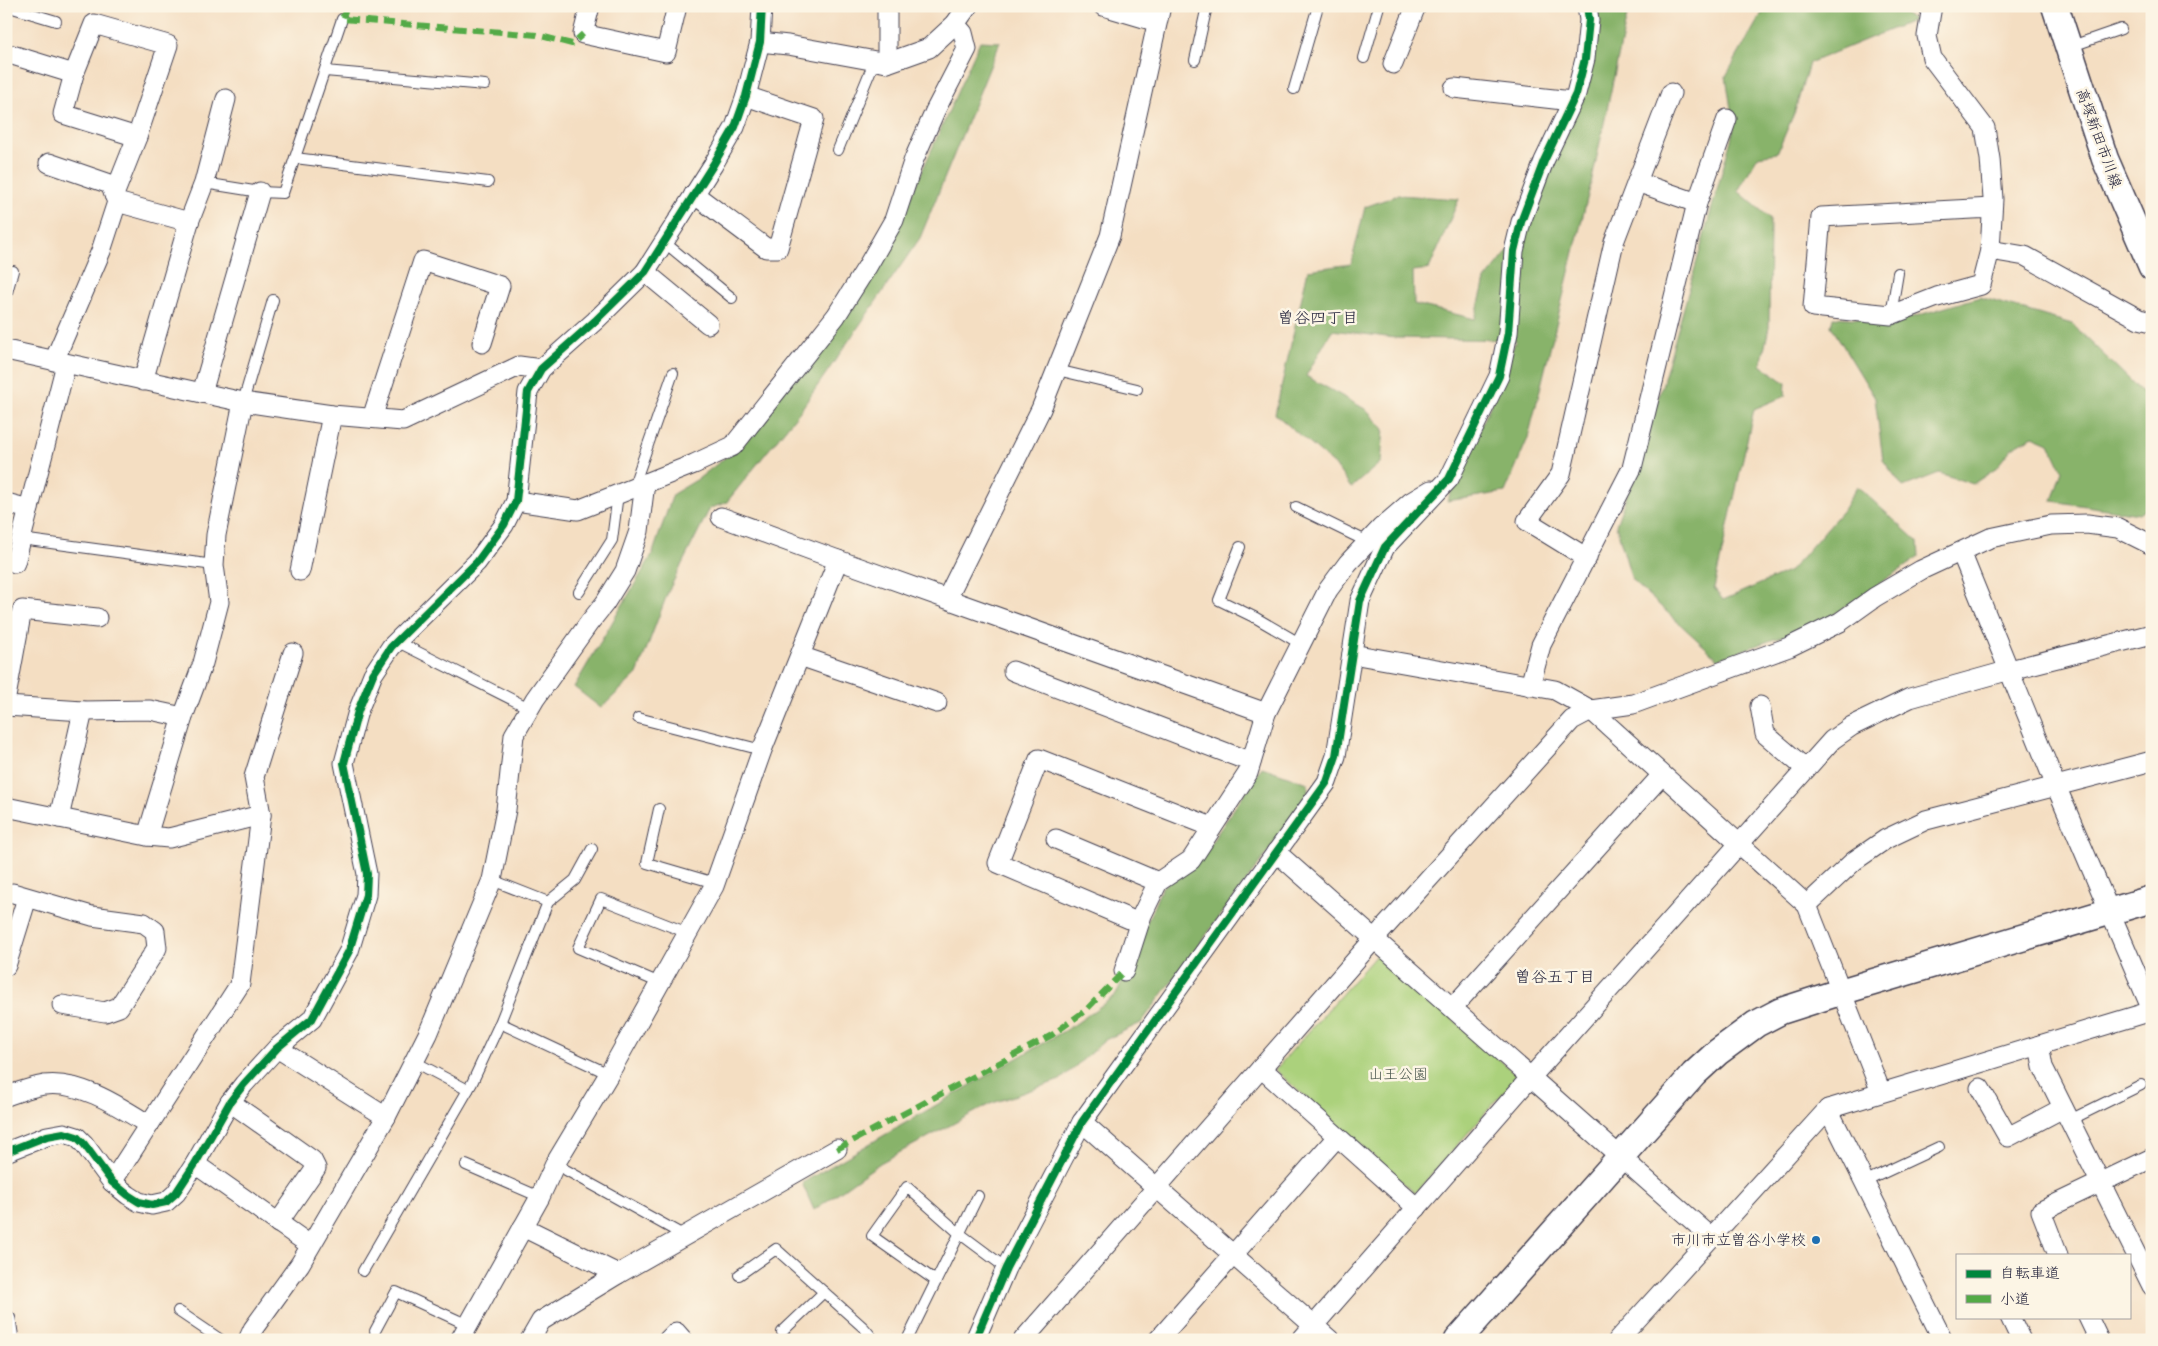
<svg xmlns="http://www.w3.org/2000/svg" width="2158" height="1346" font-family="'Architects Daughter','Klee One',sans-serif">
<rect width="100%" height="100%" fill="#fcf5e5"/>
<filter id="ink" filterUnits="userSpaceOnUse"><feTurbulence type="fractalNoise" baseFrequency=".02" numOctaves="2"/><feDisplacementMap in="SourceGraphic" scale="10" xChannelSelector="R" yChannelSelector="G"/><feConvolveMatrix kernelMatrix="1 2 1 2 8 2 1 2 1" color-interpolation-filters="sRGB"/></filter>
<filter id="wash" filterUnits="userSpaceOnUse"><feTurbulence type="fractalNoise" baseFrequency=".0096" numOctaves="4" result="noise"/><feDisplacementMap in="SourceGraphic" scale="20" xChannelSelector="R" yChannelSelector="G"/><feGaussianBlur stdDeviation="1.12" result="paint"/><feColorMatrix in="noise" values="0 0 0 0 0 0 0 0 0 0 0 0 0 0 0 0 0 1.4 0 .05"/><feComposite in="paint" operator="in"/></filter>
<g filter="url(#wash)">
<rect width="100%" height="100%" fill="#f4dec2"/>
<!-- green -->
<polygon fill="#abd17b" stroke="#667a5b" points="1378,953 1518,1076 1415,1193 1275,1070"/>
<!-- forest -->
<g fill="#88b36b" stroke="#556a53">
<polygon points="1591,6 1629,6 1593,175 1528,438 1505,492 1447,501 1493,400 1516,340 1395,338 1332,330 1306,376 1365,409 1384,429 1381,462 1351,488 1335,465 1275,414 1308,270 1351,264 1365,207 1398,195 1459,199 1429,269 1413,271 1414,304 1475,319 1485,280 1529,225 1571,119"/>
<polygon points="1766,6 1893,6 1914,20 1809,63 1795,111 1777,153 1758,156 1738,191 1770,218 1769,327 1761,365 1786,383 1785,396 1754,409 1714,588 1723,600 1790,571 1843,510 1857,486 1918,542 1919,557 1823,622 1718,659 1632,580 1616,525 1649,432 1734,129 1726,76"/>
<polygon points="980,41 1000,42 920,238 800,411 726,503 710,508 668,592 637,674 601,708 574,687 652,555 673,494 698,479 746,441 891,241"/>
<polygon points="1980,297 2072,324 2134,384 2152,405 2152,504 2139,514 2052,501 2062,470 2049,443 2033,436 2012,448 1994,470 1973,484 1939,473 1903,487 1883,460 1875,398 1831,326 1833,317 1899,321"/>
<polygon points="1262,767 1308,783 1308,798 1141,1023 1105,1040 1060,1080 990,1104 880,1163 814,1210 802,1183 1074,1025 1116,995 1162,887 1201,858"/>
</g>
</g>
<g filter="url(#ink)">
<g fill="none" stroke-linecap="round" stroke-linejoin="round">
<defs>
<g id="lane">
<polyline points="6,6 56,21"/>
<polyline points="2069,47 2121,29"/>
<polyline points="1364,58 1379,6"/>
<polyline points="1195,60 1207,6"/>
<polyline points="325,71 485,85"/>
<polyline points="1294,89 1318,6"/>
<polyline points="838,150 872,67 881,65"/>
<polyline points="295,158 488,182"/>
<polyline points="204,183 260,192 283,193 342,19"/>
<polyline points="664,242 732,298"/>
<polyline points="6,296 13,271"/>
<polyline points="1891,315 1898,273"/>
<polyline points="1057,370 1137,389"/>
<polyline points="243,402 273,300"/>
<polyline points="633,488 673,373"/>
<polyline points="1296,507 1368,542"/>
<polyline points="21,539 214,565"/>
<polyline points="1240,547 1219,600 1256,618 1301,644"/>
<polyline points="579,592 612,540 618,494"/>
<polyline points="396,641 529,708"/>
<polyline points="638,718 762,750"/>
<polyline points="659,809 647,863 715,883"/>
<polyline points="492,880 548,902"/>
<polyline points="660,983 578,948 601,899 688,933"/>
<polyline points="500,1023 609,1074"/>
<polyline points="415,1062 468,1090"/>
<polyline points="2070,1120 2141,1085"/>
<polyline points="555,1164 685,1236"/>
<polyline points="466,1165 540,1197"/>
<polyline points="1864,1182 1939,1147"/>
<polyline points="363,1271 472,1083 500,1023 548,902 575,880 592,849"/>
<polyline points="739,1275 776,1249 864,1328 874,1340"/>
<polyline points="936,1281 872,1236 907,1187 959,1233 1006,1268"/>
<polyline points="178,1311 221,1340"/>
<polyline points="375,1331 396,1292 468,1325"/>
<polyline points="782,1332 824,1292"/>
<polyline points="907,1340 978,1196"/>
</g>
<g id="street">
<polyline points="590,6 583,34 666,52 677,6"/>
<polyline points="887,6 887,63"/>
<polyline points="1103,6 1157,22"/>
<polyline points="1932,6 1927,36 1932,58 1985,128 1990,159 1993,199 1990,250 1981,285 1937,297 1891,315 1813,307 1821,217 1992,208"/>
<polygon points="94,24 168,45 137,137 63,114 74,74"/>
<polyline points="760,42 788,45 887,63 929,48 955,24 968,6"/>
<polyline points="6,53 74,74"/>
<polyline points="1393,64 1416,6"/>
<polyline points="1454,88 1572,101"/>
<polyline points="49,163 110,184 117,202 189,222 143,381"/>
<polyline points="1637,182 1697,203"/>
<polyline points="694,194 766,248 778,248 814,119 746,96"/>
<polyline points="114,195 137,137"/>
<polyline points="189,222 204,183 226,99"/>
<polyline points="1990,250 2025,256 2139,319 2152,322"/>
<polyline points="645,272 708,324"/>
<polyline points="6,350 243,402 332,415 403,421 519,366 541,369"/>
<polyline points="54,361 101,251 117,202"/>
<polyline points="202,393 260,192"/>
<polyline points="372,418 423,261 500,286 482,343"/>
<polyline points="516,501 578,510 694,464 733,446 836,316 867,267 894,220 914,159 935,111 967,49 963,33 955,24"/>
<polyline points="6,503 29,509"/>
<polyline points="721,517 838,560 1266,713"/>
<polyline points="1961,552 2056,786 2152,1010"/>
<polyline points="1587,558 1527,521 1561,474 1614,242 1671,93"/>
<polyline points="15,563 66,364"/>
<polyline points="300,571 332,415"/>
<polyline points="947,598 1041,409 1110,236 1161,6"/>
<polyline points="1352,654 1555,690 1591,710 1807,905 1881,1092"/>
<polyline points="800,656 937,703"/>
<polyline points="1013,671 1251,762"/>
<polyline points="1530,686 1541,645 1632,468 1697,203 1727,119"/>
<polyline points="6,697 22,610 97,618"/>
<polyline points="6,706 83,711 150,710 183,717"/>
<polyline points="1760,706 1765,734 1806,769"/>
<polyline points="6,807 147,836 169,838 261,815"/>
<polyline points="59,818 83,711"/>
<polyline points="147,836 183,717 203,663 219,602 214,565 216,535 243,402"/>
<polyline points="1056,839 1158,882"/>
<polyline points="1276,852 1710,1236"/>
<polyline points="13,893 92,916 144,923 155,931 157,948 119,1007 105,1012 62,1005"/>
<polyline points="1807,905 1854,861 1886,839 1926,820 2152,761"/>
<polyline points="1139,923 998,863 1039,759 1212,827"/>
<polyline points="6,966 27,898"/>
<polyline points="1124,971 1142,915 1158,882 1191,860 1248,773 1266,713 1328,590 1348,563 1381,528 1411,502 1431,490"/>
<polyline points="1453,1007 1662,775"/>
<polyline points="2039,1045 2043,1067 2152,1286"/>
<polyline points="277,1048 386,1117"/>
<polyline points="1261,1068 1417,1208"/>
<polyline points="1980,1088 2008,1137 2063,1108"/>
<path d="M 6,1096 C 18,1092 32,1087 44,1085 C 80,1080 120,1107 149,1125"/>
<polyline points="230,1102 312,1160 316,1168 278,1223"/>
<polyline points="1828,1109 1943,1340"/>
<polyline points="1082,1122 1330,1340"/>
<polyline points="6,1152 47,1136 64,1133 77,1137 84,1144 112,1182 128,1195 139,1202 152,1205 166,1202 176,1193 195,1164 230,1102 244,1084 277,1048 312,1019 349,951 366,895 367,874 344,763 358,711 373,674 391,647 477,562 504,525 516,501 528,392 541,369 595,321 645,272 713,165 735,127 746,96 760,42 762,6"/>
<polyline points="195,1164 310,1245"/>
<polyline points="112,1182 240,984 261,815 254,777 293,653"/>
<polyline points="523,1227 618,1274"/>
<polyline points="2058,1255 2041,1211 2152,1158"/>
<polyline points="2010,1317 2021,1340"/>
<polyline points="2088,1317 2099,1340"/>
<polyline points="6,1320 9,1340"/>
<polyline points="248,1340 253,1329 300,1264 386,1117 428,1034 492,880 506,810 514,735 535,699 589,623 605,603 625,571 639,531 645,483"/>
<polyline points="460,1340 540,1197 555,1164 609,1074 714,886 762,750 838,560"/>
<polyline points="530,1340 541,1321 618,1274 837,1149"/>
<polyline points="668,1340 676,1332 683,1340"/>
<polyline points="975,1340 1006,1268 1082,1122 1327,782 1336,756 1360,601 1385,547 1449,479 1499,376 1508,333 1514,251 1521,222 1544,161 1576,94 1585,59 1589,20 1587,6"/>
<polyline points="1023,1340 1375,938 1572,720 1591,710 1633,704 1789,647 1840,622 1875,597 1921,570 1990,538 2051,525 2087,524 2118,528 2152,545"/>
<polyline points="1158,1340 1337,1137"/>
<polyline points="1301,1340 1531,1077 1832,740 1852,726 1910,698 2010,670 2152,634"/>
<polyline points="1618,1340 1828,1109 2152,1011"/>
</g>
<g id="secondary">
<polyline points="2055,6 2105,159 2152,267"/>
<polyline points="1458,1340 1694,1074 1718,1052 1756,1024 1781,1011 1840,992 2152,899"/>
</g>
</defs>
<!-- lane casing -->
<use href="#lane" stroke="#423e4f" stroke-width="12"/>
<!-- street casing -->
<use href="#street" stroke="#423e4f" stroke-width="21"/>
<!-- secondary casing -->
<use href="#secondary" stroke="#423e4f" stroke-width="29"/>
<!-- lane -->
<use href="#lane" stroke="#fff" stroke-width="10"/>
<!-- street -->
<use href="#street" stroke="#fff" stroke-width="19"/>
<!-- secondary -->
<use href="#secondary" stroke="#fff" stroke-width="26"/>
<!-- quiet -->
<g stroke="#53aa46" stroke-width="6" stroke-dasharray="12 6" stroke-linecap="butt">
<polyline points="347,6 342,19 537,35 572,44 583,34"/>
<polyline points="837,1149 1052,1035 1086,1010 1124,971"/>
</g>
<defs>
<g id="cycleway">
<polyline points="6,1152 47,1136 64,1133 77,1137 84,1144 112,1182 128,1195 139,1202 152,1205 166,1202 176,1193 195,1164 230,1102 244,1084 277,1048 312,1019 349,951 366,895 367,874 344,763 358,711 373,674 391,647 477,562 504,525 516,501 528,392 541,369 595,321 645,272 713,165 735,127 746,96 760,42 762,6"/>
<polyline points="975,1340 1006,1268 1082,1122 1327,782 1336,756 1360,601 1385,547 1449,479 1499,376 1508,333 1514,251 1521,222 1544,161 1576,94 1585,59 1589,20 1587,6"/>
</g>
</defs>
<!-- cycleway casing -->
<use href="#cycleway" stroke="#fcf5e5" stroke-width="11"/>
<!-- cycleway -->
<use href="#cycleway" stroke="#00873e" stroke-width="8"/>
</g>
</g>
<!-- markers -->
<circle fill="#1f6fb2" stroke="#fcf5e5" stroke-width="2" cx="1816" cy="1240" r="5"/>
<g text-anchor="middle" stroke-width="5" stroke-linejoin="round" paint-order="stroke">
<!-- street labels -->
<g font-size="15" fill="#22223b" stroke="#fcf5e5">
<text transform="translate(2099 138) rotate(70)" y="5">高塚新田市川線</text>
</g>
<!-- park labels -->
<g font-size="15" fill="#4b574e" stroke="#fcf5e5">
<text x="1398" y="1079">山王公園</text>
</g>
<!-- poi labels -->
<g font-size="15" fill="#22223b" stroke="#fcf5e5" text-anchor="end">
<text x="1806" y="1245">市川市立曽谷小学校</text>
</g>
<!-- neighbourhood labels -->
<g font-size="16" fill="#22223b" stroke="#fcf5e5">
<text x="1318" y="323">曽谷四丁目</text>
<text x="1555" y="982">曽谷五丁目</text>
</g>
</g>
<!-- margin -->
<rect width="2158" height="1346" fill="none" stroke="#fcf5e5" stroke-width="25"/>
<!-- legend -->
<rect x="1956" y="1254" width="175" height="65" fill="#fcf5e5" stroke="#a5a1a1"/>
<rect x="1966" y="1270" width="25" height="8" fill="#00873e" stroke="#a5a1a1"/>
<text x="2000" y="1278" font-size="15" fill="#22223b">自転車道</text>
<rect x="1966" y="1295" width="25" height="8" fill="#53aa46" stroke="#a5a1a1"/>
<text x="2000" y="1304" font-size="15" fill="#22223b">小道</text>
</svg>
